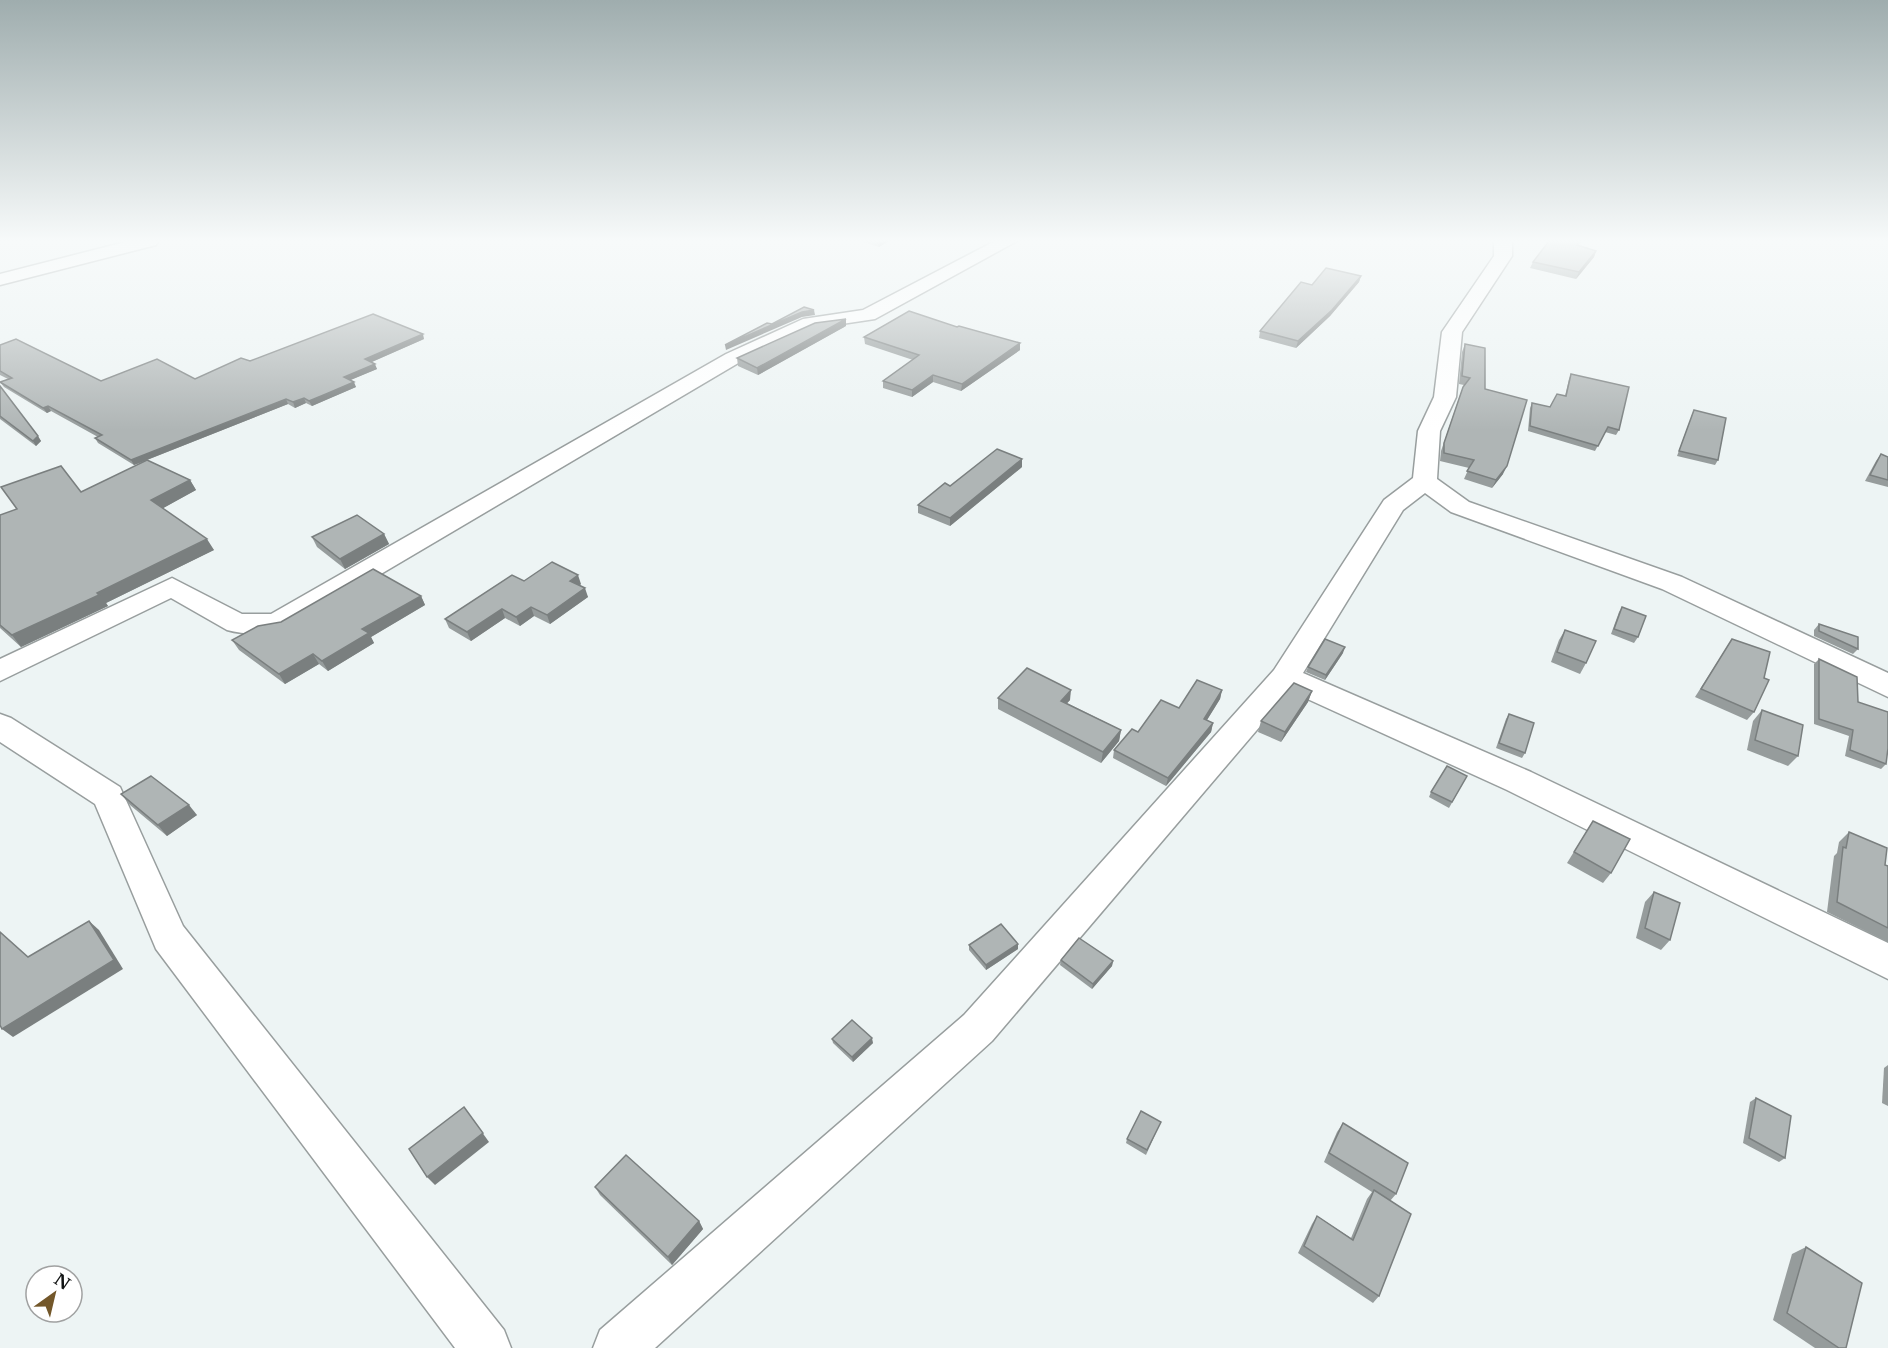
<svg xmlns="http://www.w3.org/2000/svg" width="1888" height="1348" font-family="'Libre Baskerville',serif">
<rect width="100%" height="100%" fill="#edf4f4"/>
<g fill="none" stroke-linecap="round" stroke-linejoin="round">
<defs>
<g id="minor">
<polygon points="129,241 158,241 156,245 0,285 0,274"/>
<path d="M 995,241 L 1017,241 L 875,319 L 815,328 L 740,362 L 286,630 C 268,635 245,635 227,630 L 171,598 L 0,681 L 0,659 L 172,578 L 242,614 L 271,614 L 726,354 L 803,319 L 863,310 Z"/>
<polygon points="1494,241 1512,241 1512,256 1462,332 1456,397 1440,431 1437,479 1469,502 1682,577 1888,673 1888,697 1662,589 1451,512 1425,493 1403,510 1303,673 1531,772 1888,943 1888,979 1507,790 1290,691 992,1041 655,1348 593,1348 600,1330 964,1015 1274,670 1384,500 1413,478 1418,431 1434,397 1442,332 1494,256"/>
<polygon points="0,714 11,718 120,787 183,926 504,1330 511,1348 455,1348 156,949 95,804 0,742"/>
</g>
</defs>
<!-- minor casing -->
<use href="#minor" stroke="#989e9e" stroke-width="3"/>
<!-- minor -->
<use href="#minor" fill="#fff" fill-rule="evenodd"/>
</g>
<!-- wall -->
<g fill="#969c9c">
<polygon points="861,241 889,241 879,247"/>
<polygon points="1581,241 1578,246 1596,251 1594,257 1576,279 1530,268 1533,262"/>
<polygon points="1361,276 1359,282 1330,316 1296,348 1259,338 1260,331 1312,285"/>
<polygon points="846,326 758,375 738,366 737,358"/>
<polygon points="957,327 1020,343 1020,350 961,391 933,382 912,397 883,388 883,381 913,360 865,344 864,337"/>
<polygon points="424,339 372,362 377,369 350,380 356,387 328,399 312,406 306,403 295,408 288,404 147,460 190,480 196,490 163,508 214,550 106,603 108,606 21,647 0,628 0,515 81,492 146,461 134,465 98,443 95,438 98,437 51,411 47,413 4,387 0,382 8,379 0,375 0,345 101,381 195,379 250,361"/>
<polygon points="1465,344 1485,389 1503,474 1492,488 1464,479 1469,468 1440,461 1441,451 1460,395 1464,385 1459,384 1462,352"/>
<polygon points="1571,374 1619,430 1616,435 1605,432 1595,451 1528,431 1530,408 1532,403 1550,407 1565,396 1569,379"/>
<polygon points="0,386 41,441 36,446 0,419"/>
<polygon points="1694,410 1718,460 1715,465 1677,456 1692,415"/>
<polygon points="1881,454 1888,457 1888,487 1865,481 1876,461"/>
<polygon points="1022,467 950,526 918,513 918,505 950,486"/>
<polygon points="384,534 389,544 345,569 317,547 312,537"/>
<polygon points="524,581 581,584 580,585 588,597 550,624 534,616 520,626 505,618 471,641 449,628 445,619"/>
<polygon points="421,596 425,605 371,637 374,643 328,671 319,664 285,684 239,650 232,640 281,622"/>
<polygon points="1622,607 1638,637 1634,643 1611,634 1619,612"/>
<polygon points="1819,624 1858,649 1853,654 1814,636 1814,630"/>
<polygon points="1565,630 1586,663 1580,674 1551,662 1559,640"/>
<polygon points="1732,639 1754,712 1747,720 1695,697"/>
<polygon points="1343,653 1325,680 1306,672 1308,667"/>
<polygon points="1819,659 1858,702 1886,764 1881,769 1845,756 1849,736 1814,724 1814,664"/>
<polygon points="1222,690 1220,699 1207,720 1213,723 1211,732 1166,786 1113,758 1114,750 1179,708"/>
<polygon points="1312,691 1308,702 1281,742 1258,732 1261,721"/>
<polygon points="998,698 1070,700 1067,703 1121,730 1119,741 1101,763 998,709"/>
<polygon points="1762,710 1798,756 1788,766 1747,750 1753,721"/>
<polygon points="1509,714 1525,753 1522,758 1496,748 1506,719"/>
<polygon points="1467,776 1449,808 1429,797 1431,792"/>
<polygon points="121,794 197,815 167,836 130,805"/>
<polygon points="1593,821 1611,873 1603,883 1567,863"/>
<polygon points="1849,832 1885,865 1888,866 1888,942 1827,912 1834,856 1837,853 1839,842"/>
<polygon points="1654,892 1670,940 1661,950 1636,938 1645,902"/>
<polygon points="1018,944 1018,949 986,970 969,950 969,945"/>
<polygon points="1061,960 1113,961 1112,966 1092,989 1060,965"/>
<polygon points="832,1039 873,1043 853,1062 833,1043"/>
<polygon points="1888,1065 1888,1106 1882,1103 1884,1068"/>
<polygon points="1756,1098 1785,1158 1779,1162 1743,1143 1750,1102"/>
<polygon points="1343,1123 1396,1194 1390,1201 1379,1296 1373,1303 1298,1253 1312,1224 1317,1216 1351,1238 1367,1199 1372,1192 1324,1162 1337,1132"/>
<polygon points="1159,1126 1146,1155 1126,1143 1127,1139"/>
<polygon points="595,1187 699,1221 703,1229 672,1265 600,1195"/>
<polygon points="1806,1247 1846,1348 1815,1348 1773,1320 1792,1254"/>
</g>
<!-- shaded-wall -->
<g fill="#7a7f7f">
<polygon points="878,241 889,241 879,247"/>
<polygon points="1596,251 1594,257 1576,279 1579,272"/>
<polygon points="1361,276 1359,282 1330,316 1296,348 1298,341"/>
<polygon points="814,310 815,315 802,317 726,350 725,345 802,312"/>
<polygon points="846,319 846,326 758,375 757,368"/>
<polygon points="423,334 424,339 367,364 365,359"/>
<polygon points="1020,343 1020,350 961,391 962,384"/>
<polygon points="375,364 377,369 346,382 344,377"/>
<polygon points="933,375 933,382 912,397 912,390"/>
<polygon points="354,382 356,387 312,406 309,401"/>
<polygon points="304,398 306,403 295,408 293,402"/>
<polygon points="286,399 288,404 134,465 131,460"/>
<polygon points="48,406 51,411 47,413 43,408"/>
<polygon points="38,436 41,441 36,446 33,441"/>
<polygon points="1022,459 1022,467 950,526 950,518"/>
<polygon points="1507,466 1503,474 1492,488 1496,480"/>
<polygon points="190,480 196,490 158,511 151,500"/>
<polygon points="384,534 389,544 345,569 340,559"/>
<polygon points="207,539 214,550 106,603 108,606 21,647 12,635"/>
<polygon points="578,575 581,584 573,590 570,581"/>
<polygon points="585,588 588,597 550,624 547,615"/>
<polygon points="421,596 425,605 371,637 374,643 328,671 322,661 362,629"/>
<polygon points="531,607 534,616 520,626 516,617"/>
<polygon points="502,609 505,618 471,641 467,632"/>
<polygon points="1345,647 1343,653 1325,680 1326,675"/>
<polygon points="313,654 319,664 285,684 279,674"/>
<polygon points="1071,690 1070,700 1060,711 1061,701"/>
<polygon points="1222,690 1220,699 1202,728 1204,719"/>
<polygon points="1312,691 1308,702 1281,742 1285,732"/>
<polygon points="1213,723 1211,732 1166,786 1168,778"/>
<polygon points="1121,730 1119,741 1101,763 1103,752"/>
<polygon points="189,805 197,815 167,836 158,825"/>
<polygon points="89,921 99,930 123,969 13,1037 2,1029"/>
<polygon points="1018,944 1018,949 986,970 986,965"/>
<polygon points="1113,961 1112,966 1092,989 1093,984"/>
<polygon points="872,1038 873,1043 853,1062 852,1057"/>
<polygon points="464,1107 489,1142 435,1185 427,1177"/>
<polygon points="699,1221 703,1229 672,1265 668,1257"/>
</g>
<!-- building -->
<g fill="#afb5b5" stroke="#7a7f7f" stroke-width="1.5">
<polygon points="1549,241 1579,241 1577,245 1596,251 1579,272 1533,262"/>
<polygon points="1326,268 1361,276 1332,310 1298,341 1260,331 1301,282 1312,285"/>
<polygon points="804,307 814,310 802,312 725,345 767,323 772,324"/>
<polygon points="909,311 957,327 959,326 1020,343 962,384 933,375 912,390 883,381 919,355 864,337"/>
<polygon points="373,314 423,334 365,359 375,364 344,377 354,382 326,394 309,401 304,398 293,402 286,399 131,460 95,438 102,435 48,406 43,408 0,382 12,378 0,371 0,345 16,339 101,381 157,359 195,379 241,358 250,361"/>
<polygon points="846,319 757,368 737,358 815,323"/>
<polygon points="1465,344 1485,348 1485,389 1527,400 1507,466 1496,480 1467,471 1474,460 1444,453 1444,443 1463,387 1470,378 1462,376"/>
<polygon points="1571,374 1629,387 1619,430 1608,427 1598,446 1530,426 1532,403 1550,407 1557,394 1566,396"/>
<polygon points="0,386 38,436 33,441 0,416"/>
<polygon points="1694,410 1726,418 1718,460 1679,451"/>
<polygon points="997,449 1022,459 950,518 918,505 945,483 950,486"/>
<polygon points="1881,454 1888,457 1888,480 1870,475"/>
<polygon points="147,460 190,480 151,500 207,539 97,593 99,595 12,635 0,625 0,515 17,509 1,487 61,466 81,492"/>
<polygon points="357,515 384,534 340,559 312,537"/>
<polygon points="552,562 578,575 570,581 585,588 547,615 531,607 516,617 502,609 467,632 445,619 512,575 524,581"/>
<polygon points="373,569 421,596 362,629 369,633 322,661 313,654 279,674 232,640 258,626 281,622"/>
<polygon points="1622,607 1646,616 1638,637 1614,629"/>
<polygon points="1819,624 1858,637 1858,649 1819,631"/>
<polygon points="1565,630 1596,641 1586,663 1557,652"/>
<polygon points="1325,639 1345,647 1326,675 1308,667"/>
<polygon points="1732,639 1770,652 1764,678 1769,680 1754,712 1701,689"/>
<polygon points="1819,659 1857,677 1858,702 1888,712 1888,748 1886,764 1850,750 1853,730 1819,719"/>
<polygon points="1027,668 1071,690 1061,701 1121,730 1103,752 998,698"/>
<polygon points="1197,680 1222,690 1204,719 1213,723 1168,778 1114,750 1132,729 1138,732 1161,700 1179,708"/>
<polygon points="1294,683 1312,691 1285,732 1261,721"/>
<polygon points="1762,710 1803,725 1798,756 1755,740"/>
<polygon points="1509,714 1534,723 1525,753 1499,743"/>
<polygon points="1447,766 1467,776 1452,802 1431,792"/>
<polygon points="151,776 189,805 158,825 121,794"/>
<polygon points="1593,821 1630,839 1611,873 1574,852"/>
<polygon points="1849,832 1887,848 1885,865 1888,866 1888,928 1837,902 1843,847 1846,848"/>
<polygon points="1654,892 1680,903 1670,940 1645,928"/>
<polygon points="89,921 114,960 2,1029 0,1025 0,932 28,957"/>
<polygon points="1001,924 1018,944 986,965 969,945"/>
<polygon points="1079,938 1113,961 1093,984 1061,960"/>
<polygon points="852,1020 872,1038 852,1057 832,1039"/>
<polygon points="1756,1098 1791,1116 1785,1158 1749,1138"/>
<polygon points="464,1107 483,1133 427,1177 409,1149"/>
<polygon points="1141,1111 1161,1122 1147,1150 1127,1139"/>
<polygon points="1343,1123 1408,1163 1396,1194 1329,1153"/>
<polygon points="626,1155 699,1221 668,1257 595,1187"/>
<polygon points="1374,1190 1411,1214 1379,1296 1304,1246 1317,1216 1353,1240"/>
<polygon points="1806,1247 1862,1283 1846,1348 1839,1348 1787,1313"/>
</g>
<!-- sky -->
<linearGradient id="sky" x2="0" y2="1"><stop stop-color="#9fadae"/><stop offset="0.56" stop-color="#f7fafa"/><stop offset="1" stop-color="#f7fafa" stop-opacity="0"/></linearGradient>
<rect width="1888" height="430" fill="url(#sky)"/>
<!-- north arrow -->
<g transform="translate(54 1294) rotate(34)"><circle r="28" fill="#ffffff" stroke="#a0a1a1" stroke-width="1.5"/>
<path d="M0-4.5L10 22L0 15L-10 22Z" fill="#73572a"/>
<text y="-9" font-size="16" font-weight="bold" text-anchor="middle" fill="#111313">N</text>
</g>
</svg>
